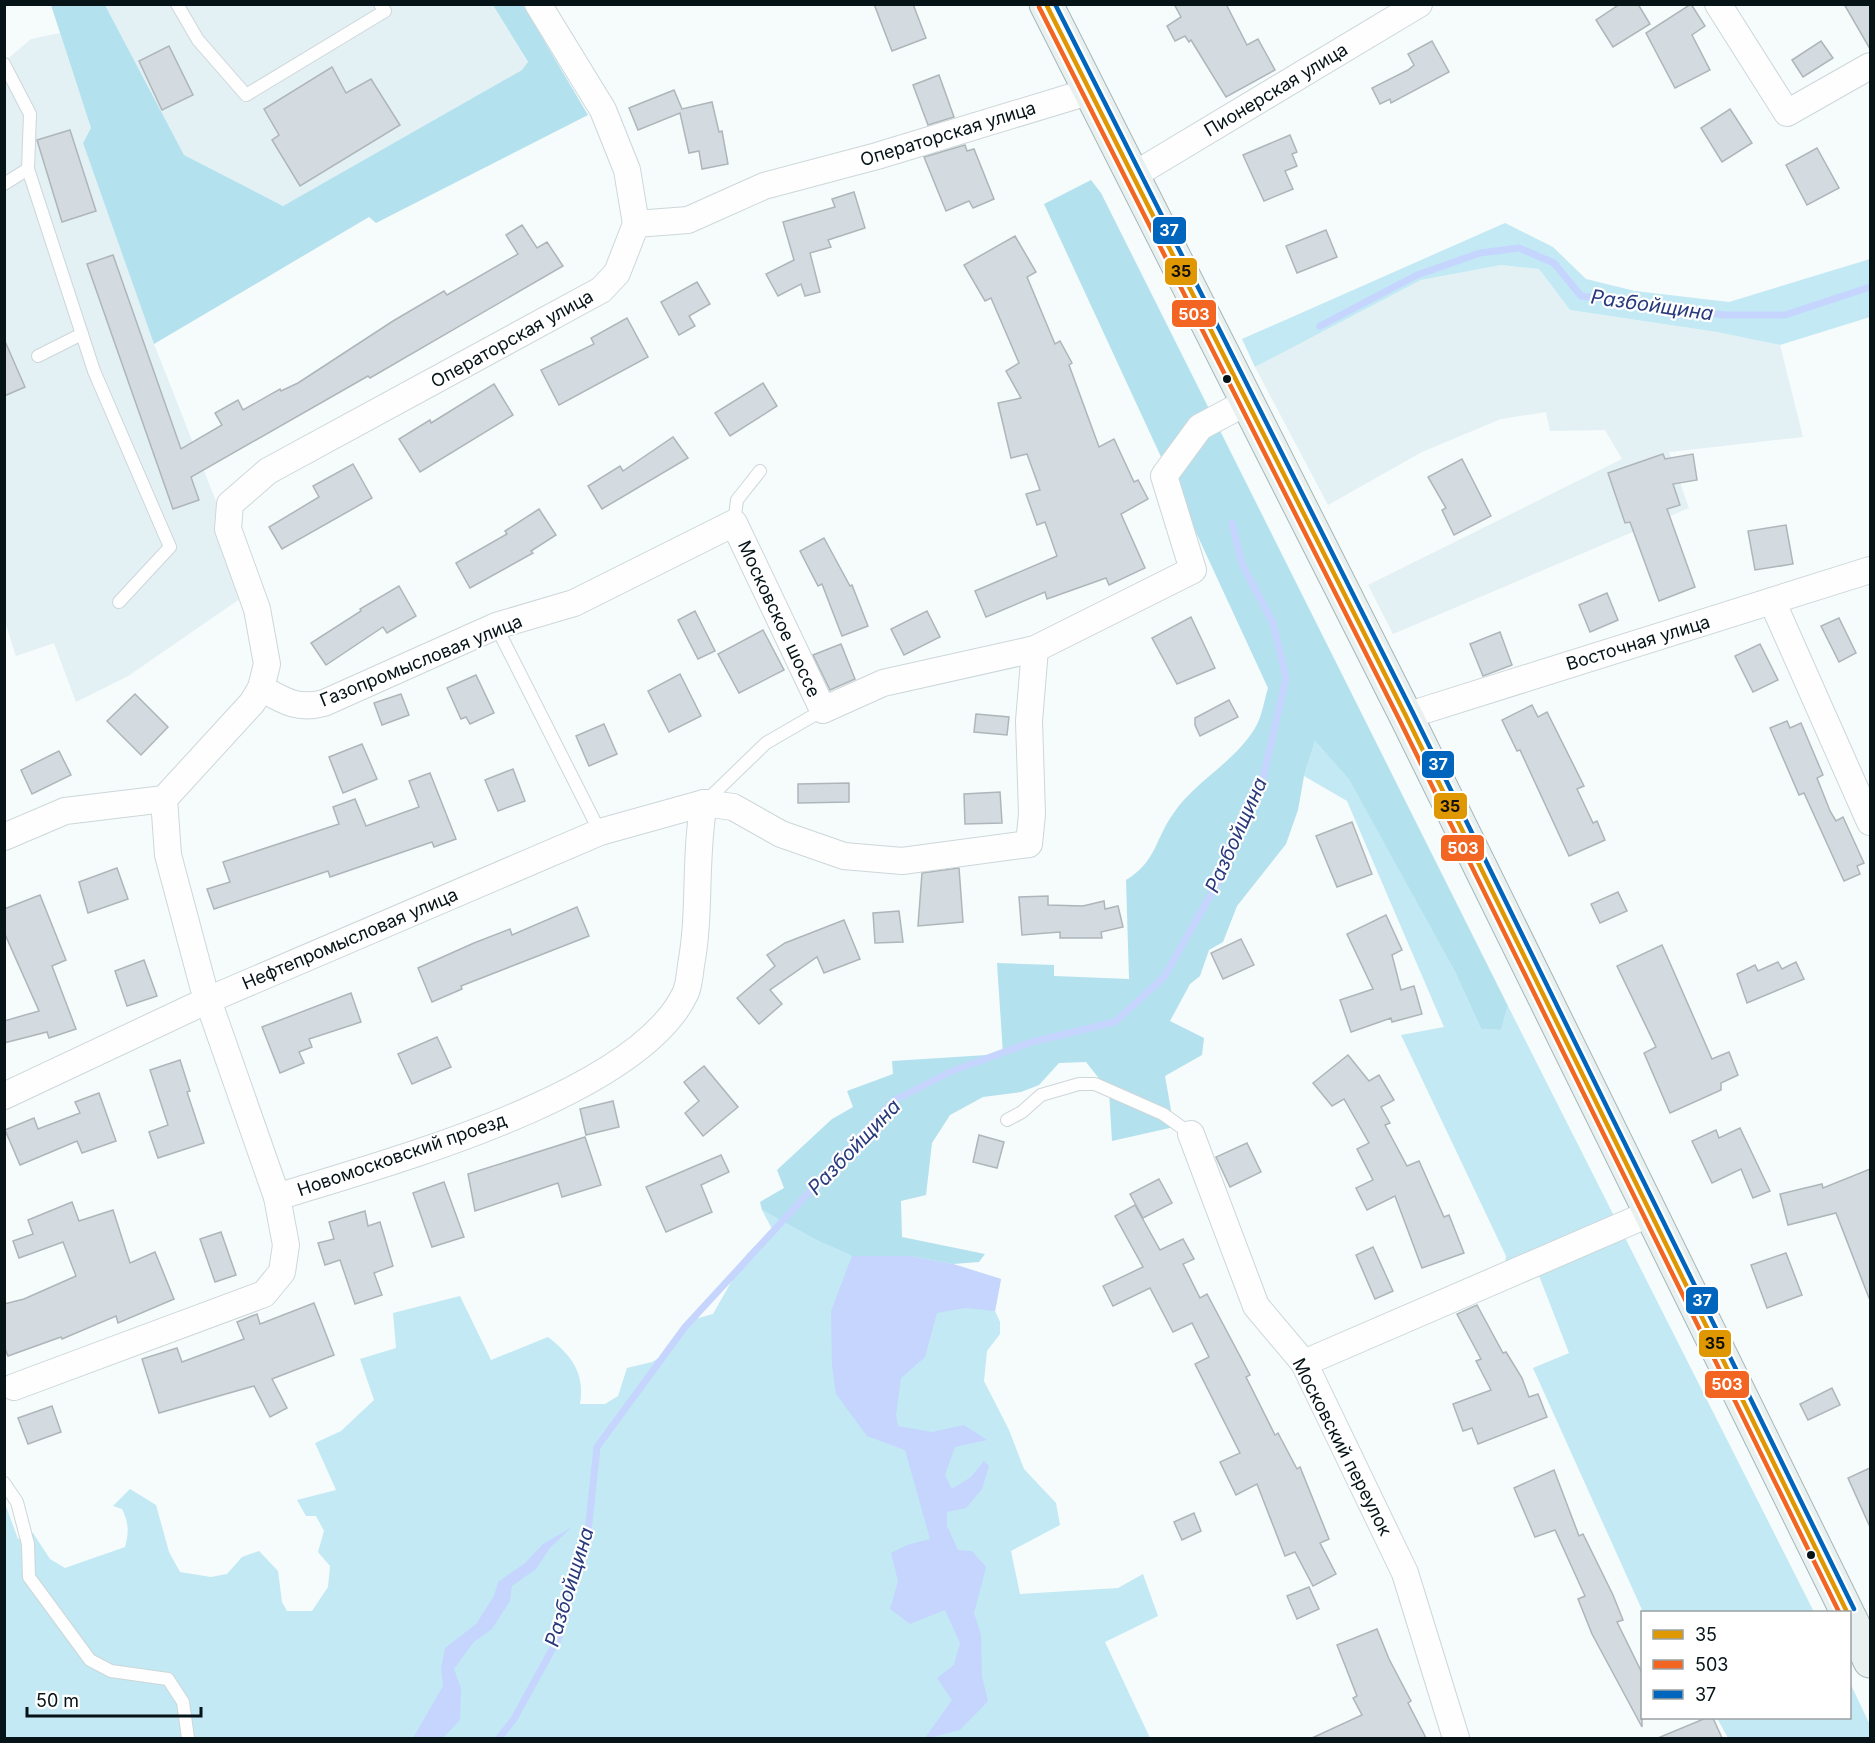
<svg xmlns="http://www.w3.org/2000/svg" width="1875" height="1743" font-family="Inter,sans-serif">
<rect width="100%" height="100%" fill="#f6fbfc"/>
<!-- built -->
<g fill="#e3f0f4">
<polygon points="105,5 493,5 528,63 522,70 283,206 184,155"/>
<polygon points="60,33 91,128 83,143 154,344 221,514 244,596 128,676 76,702 54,643 16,656 5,622 4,62 31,39"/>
<polygon points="1501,265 1539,269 1570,310 1717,332 1780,345 1803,437 1669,452 1689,508 1393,634 1368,585 1622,459 1605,430 1550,431 1546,412 1501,419 1422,452 1328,505 1255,367 1421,280"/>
</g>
<!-- green -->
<g fill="#c2e9f4">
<polygon points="1505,223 1553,247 1586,279 1635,291 1729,302 1870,259 1870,317 1780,345 1717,332 1570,310 1539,269 1501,265 1421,280 1255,367 1242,339"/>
<polygon points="1315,741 1349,778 1455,972 1481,1029 1501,1030 1508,1006 1814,1612 1643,1612 1533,1368 1569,1353 1536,1268 1503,1282 1506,1256 1401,1035 1444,1027 1347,801 1304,776"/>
<path d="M 762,1210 L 816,1240 L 852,1256 L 910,1256 L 953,1264 L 1001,1279 L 995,1311 L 1000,1322 L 1000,1334 L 987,1351 L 984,1381 L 1009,1430 L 1024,1469 L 1056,1503 L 1060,1525 L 1011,1551 L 1020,1594 L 1118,1588 L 1143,1574 L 1158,1616 L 1105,1642 L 1150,1738 L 5,1738 L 4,1501 L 18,1539 L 33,1533 L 50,1559 L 65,1568 L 125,1547 C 129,1533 129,1523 122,1509 L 113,1506 L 130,1489 L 156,1505 L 169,1552 L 180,1572 L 211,1577 L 227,1574 L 242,1557 L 259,1551 L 278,1571 L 282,1602 L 287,1611 L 312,1611 L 328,1587 L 330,1566 L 318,1552 L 324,1531 L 316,1516 L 306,1516 L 297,1500 L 336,1490 L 315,1443 L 341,1431 L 374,1400 L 360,1359 L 396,1348 L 393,1313 L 460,1296 L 491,1360 L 548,1337 C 572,1356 585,1373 580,1404 L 605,1404 L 618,1396 L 627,1368 L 652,1362 L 667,1353 L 678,1334 L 695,1319 L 713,1314 L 747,1254 L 772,1229 Z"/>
<polygon points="1850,1683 1870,1725 1870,1738 1728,1738 1717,1718 1850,1718"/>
</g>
<!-- forest -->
<g fill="#b3e1ee">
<polygon points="51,5 105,5 184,155 283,206 522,70 528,62 493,5 523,5 588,115 376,223 369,217 154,344 83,143 91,128"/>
<path d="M 1091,180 L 1101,193 L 1508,1006 L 1501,1030 L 1481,1029 L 1455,972 L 1349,779 L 1315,741 L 1304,776 L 1298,810 L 1286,844 L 1237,906 L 1223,942 L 1209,950 L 1200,976 L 1190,984 L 1170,1021 L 1204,1038 L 1202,1055 L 1165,1076 L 1174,1127 L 1112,1141 L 1109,1091 L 1086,1062 L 1059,1063 L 1039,1085 L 1021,1092 L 983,1097 L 950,1115 L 932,1143 L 926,1195 L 901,1201 L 902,1237 L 985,1254 L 979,1262 L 953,1264 L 910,1256 L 852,1256 L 816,1240 L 762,1210 L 760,1202 L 784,1188 L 777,1170 L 832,1119 L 853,1107 L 847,1091 L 893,1074 L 892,1061 L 1003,1054 L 997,963 L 1054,965 L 1054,976 L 1129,979 L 1126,880 C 1157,861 1155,839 1173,814 C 1195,781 1234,763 1255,728 C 1262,717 1264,701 1268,688 L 1044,204 Z"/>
</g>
<!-- water -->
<g fill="#c6d5fe">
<polygon points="852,1256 910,1256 953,1264 1001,1279 995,1311 965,1308 937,1313 925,1357 901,1378 896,1415 898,1426 932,1432 964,1425 987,1440 955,1447 945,1475 952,1489 971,1477 984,1461 989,1466 982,1489 966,1508 947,1512 947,1526 958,1550 972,1551 986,1567 974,1613 981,1635 982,1677 988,1701 960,1730 929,1738 925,1738 952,1700 937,1678 954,1665 960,1643 945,1610 910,1624 890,1609 898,1581 891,1553 907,1545 930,1539 905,1450 867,1436 836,1394 832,1366 831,1311"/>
<polygon points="572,1527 550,1548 536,1569 512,1586 510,1601 492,1629 474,1642 454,1669 461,1688 460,1720 443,1738 413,1738 443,1686 441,1668 445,1648 476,1624 494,1596 498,1582 525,1563 543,1544"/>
</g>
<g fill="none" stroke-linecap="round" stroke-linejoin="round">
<!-- stream -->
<g stroke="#c6d5fe" stroke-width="7">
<polyline points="1320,326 1417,275 1480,253 1519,248 1554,263 1581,296 1724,315 1785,315 1870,287"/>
<polyline points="499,1738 514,1719 559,1637 588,1532 597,1447 685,1327 893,1101 952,1071 1032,1042 1115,1022 1164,977 1218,882 1261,787 1286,678 1273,623 1242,564 1232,523"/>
</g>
</g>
<!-- building -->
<g fill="#d4dbe0" stroke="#aeb6ba" stroke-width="1.5">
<polygon points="874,4 913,4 926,38 892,51"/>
<polygon points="1174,4 1226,4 1247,45 1258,39 1275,70 1226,97 1191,40 1189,42 1185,36 1175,41 1167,26 1181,17"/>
<polygon points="1620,4 1638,4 1650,24 1613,47 1596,20"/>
<polygon points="1691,4 1705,26 1692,35 1710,70 1675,88 1646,33"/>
<polygon points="1844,4 1870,4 1870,49"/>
<polygon points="1432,41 1449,72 1391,103 1390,99 1380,104 1372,88 1408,70 1414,65 1408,54"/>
<polygon points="1821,41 1833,58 1803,77 1792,60"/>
<polygon points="169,46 193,95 162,110 139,61"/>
<polygon points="332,67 346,93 371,79 400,125 300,186 272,140 279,135 264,109"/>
<polygon points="939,75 954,117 928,125 913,85"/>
<polygon points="674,90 682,109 712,102 719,132 722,131 728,164 702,169 699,151 689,153 680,113 638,130 629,108"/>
<polygon points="1730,109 1752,143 1722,162 1701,128"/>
<polygon points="70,130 96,211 62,222 37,140"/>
<polygon points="1290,135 1297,152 1292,154 1297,166 1285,171 1293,189 1264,201 1243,155"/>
<polygon points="965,145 967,151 974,149 994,199 973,208 969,201 946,211 924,157"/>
<polygon points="1817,148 1839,188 1807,205 1786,165"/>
<polygon points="854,192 865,228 828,240 831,247 810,253 820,292 805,296 801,284 778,296 766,274 794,260 783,222 835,207 832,199"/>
<polygon points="522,225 537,248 547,242 563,266 370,378 368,376 191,477 199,500 173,509 87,264 113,255 181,449 222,425 215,413 238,400 243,410 280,389 281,391 298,383 393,321 444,291 447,295 518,254 506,235"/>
<polygon points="1326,230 1337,257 1297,273 1286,246"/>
<polygon points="1015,236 1036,272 1027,277 1055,344 1060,341 1072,363 1069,365 1099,447 1114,439 1134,482 1138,480 1148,499 1121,514 1145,568 1109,585 1106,578 1047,599 1045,592 986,617 975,591 1057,556 1045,522 1037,525 1026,494 1040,490 1027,454 1011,458 998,403 1021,398 1006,371 1019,363 991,298 985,301 964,265"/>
<polygon points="697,282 710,304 689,316 695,326 679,335 661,302"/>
<polygon points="627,318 648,357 559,405 541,370 594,344 591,338"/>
<polygon points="4,339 25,387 4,396"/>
<polygon points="763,383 777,406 730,436 715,413"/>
<polygon points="494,384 513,415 420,472 399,439 430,420 431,423"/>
<polygon points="673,437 688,458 602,509 588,486 620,466 623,471"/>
<polygon points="1663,454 1665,459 1693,454 1697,480 1673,484 1680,505 1667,509 1695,587 1659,601 1630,522 1625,523 1608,473"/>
<polygon points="1462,459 1491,516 1454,535 1442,510 1446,508 1428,477"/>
<polygon points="353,464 372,498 282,549 269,527 319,497 313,486"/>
<polygon points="539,509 556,535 531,551 533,553 470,588 456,563 507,534 505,531"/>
<polygon points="1786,525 1793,564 1755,570 1748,531"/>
<polygon points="824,538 850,586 852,585 868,626 842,636 822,584 818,586 800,551"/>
<polygon points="399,586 416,616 387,633 383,627 326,665 311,643 361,611 360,609"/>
<polygon points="1607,593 1618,620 1590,632 1579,605"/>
<polygon points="695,611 715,651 698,659 678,620"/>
<polygon points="927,611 940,637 904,655 891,629"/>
<polygon points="1191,617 1215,668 1177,684 1152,638"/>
<polygon points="1839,618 1856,653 1839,662 1821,626"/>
<polygon points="763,630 784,670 739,693 718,654"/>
<polygon points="1500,632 1512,665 1483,676 1470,644"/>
<polygon points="841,644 855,679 830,690 813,655"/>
<polygon points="1760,644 1778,680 1753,692 1735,656"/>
<polygon points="680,674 701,716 669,732 648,691"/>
<polygon points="476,675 494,713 470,724 466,717 461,719 447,688"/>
<polygon points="135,694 168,727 141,755 107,721"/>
<polygon points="401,694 409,715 382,725 374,703"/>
<polygon points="1229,700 1238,717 1200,736 1195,725 1195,718"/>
<polygon points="1532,705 1538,717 1547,712 1584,786 1577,789 1593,823 1597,821 1605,840 1569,856 1520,750 1517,751 1502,720"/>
<polygon points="976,714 1009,717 1007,735 974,732"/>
<polygon points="1787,721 1790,728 1801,723 1823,775 1817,778 1830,811 1836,821 1843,817 1864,863 1857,866 1860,874 1844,881 1804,793 1799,795 1770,728"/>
<polygon points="604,724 617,754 589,766 576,736"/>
<polygon points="362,744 377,779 343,793 329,757"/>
<polygon points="59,751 71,775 32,794 21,770"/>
<polygon points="513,769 525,801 498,811 485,780"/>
<polygon points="430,773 456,839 434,847 432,842 330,877 328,871 214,909 207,889 230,882 223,862 339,824 333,807 355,799 366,826 419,807 409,781"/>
<polygon points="849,783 849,802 798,803 798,784"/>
<polygon points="1000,792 1002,823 965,824 964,794"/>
<polygon points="1352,822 1372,874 1337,887 1316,836"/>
<polygon points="117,868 128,899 88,913 79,882"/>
<polygon points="959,868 963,922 918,926 922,873"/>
<polygon points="1618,892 1627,911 1600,923 1591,904"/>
<polygon points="40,895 66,960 52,966 76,1029 49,1038 47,1032 4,1043 4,1021 39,1011 4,932 4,909"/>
<polygon points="1048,896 1048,905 1083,906 1104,901 1105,909 1118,906 1123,927 1101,932 1102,938 1060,938 1060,932 1022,935 1019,897"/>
<polygon points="577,907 589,936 461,986 462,989 432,1002 418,968 474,943 510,929 512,935"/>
<polygon points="899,911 903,942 875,943 873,913"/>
<polygon points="1386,915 1402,950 1392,955 1401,990 1414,986 1422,1014 1392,1022 1391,1018 1351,1032 1340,1000 1373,989 1347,934"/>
<polygon points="844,920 860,959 824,973 817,957 770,990 782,1004 759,1024 737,998 775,966 767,955 785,943"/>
<polygon points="1241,939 1254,965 1223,979 1211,953"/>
<polygon points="1662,945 1712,1059 1729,1052 1738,1075 1721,1083 1721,1090 1670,1113 1644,1053 1656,1047 1617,966"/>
<polygon points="144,960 157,996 127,1006 115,971"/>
<polygon points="1778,962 1782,969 1796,962 1804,979 1747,1003 1737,974 1755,965 1758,971"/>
<polygon points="351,993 361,1022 309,1039 312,1047 299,1052 304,1063 280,1073 262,1027"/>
<polygon points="437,1037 451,1067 412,1084 398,1054"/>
<polygon points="1348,1055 1369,1081 1379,1075 1394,1100 1381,1107 1390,1123 1385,1125 1407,1166 1419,1161 1444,1217 1449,1215 1464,1253 1422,1268 1395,1196 1367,1210 1356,1188 1373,1180 1357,1149 1369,1143 1344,1099 1332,1106 1313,1083"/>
<polygon points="180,1060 190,1091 187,1092 204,1143 158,1158 149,1132 168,1125 150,1070"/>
<polygon points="704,1066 738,1107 703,1136 685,1113 699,1101 684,1082"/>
<polygon points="99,1093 116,1141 82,1153 77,1141 20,1165 5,1130 34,1118 38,1129 80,1113 75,1102"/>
<polygon points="613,1101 619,1127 586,1135 580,1109"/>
<polygon points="1740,1128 1770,1191 1753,1198 1741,1169 1712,1183 1692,1141 1716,1130 1719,1138"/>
<polygon points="979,1135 1004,1142 997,1168 973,1162"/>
<polygon points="585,1137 601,1185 562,1197 558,1183 475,1211 468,1174"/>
<polygon points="1247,1143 1261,1172 1230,1187 1216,1157"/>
<polygon points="721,1155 729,1172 701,1185 712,1212 666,1232 646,1187"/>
<polygon points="1870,1169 1870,1298 1869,1298 1836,1213 1788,1225 1780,1194 1822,1184 1823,1188"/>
<polygon points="1159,1179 1172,1203 1143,1218 1130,1194"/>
<polygon points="444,1182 464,1237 432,1247 413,1193"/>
<polygon points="72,1202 79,1221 113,1210 130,1263 155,1252 174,1299 118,1323 116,1316 62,1339 61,1337 8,1356 4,1346 4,1304 24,1299 76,1276 63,1242 19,1258 13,1241 33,1234 28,1220"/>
<polygon points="1135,1205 1160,1250 1183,1239 1194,1259 1183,1264 1200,1298 1207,1294 1250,1375 1246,1377 1275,1435 1278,1433 1297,1469 1300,1467 1329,1539 1320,1543 1336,1574 1313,1586 1295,1552 1285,1556 1257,1484 1236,1495 1220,1462 1240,1453 1195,1364 1209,1357 1192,1323 1173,1332 1150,1288 1113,1306 1103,1286 1143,1267 1115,1216"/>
<polygon points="365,1211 368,1226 380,1222 393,1266 374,1273 382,1295 355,1304 340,1260 325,1265 318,1243 334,1239 329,1222"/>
<polygon points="221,1232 236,1275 215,1282 200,1239"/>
<polygon points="1373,1247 1393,1291 1375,1299 1356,1255"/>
<polygon points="1786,1253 1802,1295 1767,1308 1751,1265"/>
<polygon points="314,1303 334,1355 272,1379 287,1408 270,1417 254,1386 159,1413 142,1359 177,1348 182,1362 244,1339 237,1322 257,1314 260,1324"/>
<polygon points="1477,1305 1503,1353 1506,1352 1522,1378 1529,1397 1538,1394 1547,1417 1478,1444 1472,1428 1463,1431 1453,1404 1491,1390 1476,1361 1481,1359 1457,1314"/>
<polygon points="1832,1388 1840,1405 1808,1420 1800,1404"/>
<polygon points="52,1406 61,1432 28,1444 18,1418"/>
<polygon points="1870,1468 1870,1527 1848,1478"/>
<polygon points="1554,1470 1579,1536 1583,1534 1613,1595 1623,1620 1617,1622 1642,1673 1642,1727 1592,1634 1578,1599 1585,1596 1555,1530 1535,1537 1514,1488"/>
<polygon points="1194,1513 1201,1531 1182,1540 1174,1522"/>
<polygon points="1309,1587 1319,1609 1297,1619 1287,1596"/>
<polygon points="1377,1629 1389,1659 1411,1701 1408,1703 1426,1738 1312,1738 1362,1715 1353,1698 1357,1696 1337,1645"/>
<polygon points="1706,1718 1713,1718 1722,1738 1658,1738"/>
</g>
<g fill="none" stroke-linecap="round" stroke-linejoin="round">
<defs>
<g id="service">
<polyline points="177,4 198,40 246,95 385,11 380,4"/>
<polyline points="4,64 30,114 28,169 94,371 170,547 119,602"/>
<polyline points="4,184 28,169"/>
<polyline points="38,356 82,334"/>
<polyline points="734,523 737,500 760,471"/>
<polyline points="496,626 600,832"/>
<polyline points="704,803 766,743 823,710"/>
<polyline points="1007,1120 1022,1112 1041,1095 1079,1084 1095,1084 1163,1114 1191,1134"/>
<polyline points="4,1483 17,1502 28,1544 29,1577 90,1660 111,1671 168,1679 183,1702 188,1738"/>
</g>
<g id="minor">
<polyline points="538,4 603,110 627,170 636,224"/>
<polyline points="1718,4 1787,113 1870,66"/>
<polyline points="1134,175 1419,4"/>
<polyline points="1772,601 1870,822"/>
<polyline points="261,688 267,664 257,609 228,529 230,504 268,471 601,290 617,273 636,224 688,220 764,186 877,156 1091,91"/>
<polyline points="1406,716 1870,570"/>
<polyline points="164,799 168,855 203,986 277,1197"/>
<path d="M 4,837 L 65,811 L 164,799 L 252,703 L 261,688 C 284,701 297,710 324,703 L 496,626 L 574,603 L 734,523 L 823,710 L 883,683 L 1035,649 L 1193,570 L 1164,476 L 1200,427 L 1247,402"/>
<polyline points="4,1096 208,1000 600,832 704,803 733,807 781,834 844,856 902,861 1029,844 1032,814 1029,721 1035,649"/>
<polyline points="1191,1134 1256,1306 1304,1363 1405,1573 1456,1738"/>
<polyline points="1304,1363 1651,1213"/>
<path d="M 14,1387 L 264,1294 L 282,1272 L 286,1245 L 277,1197 C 382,1164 639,1096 686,992 C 689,984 690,974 691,965 C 701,912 694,857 704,803"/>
</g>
<g id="primary">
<polyline points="1046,4 1406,716 1847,1612"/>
<polyline points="1850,1618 1870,1661"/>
</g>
</defs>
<!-- service casing -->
<use href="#service" stroke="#cdd7d9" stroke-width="14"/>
<!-- minor casing -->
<use href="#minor" stroke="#cdd7d9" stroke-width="28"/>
<!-- primary casing -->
<use href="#primary" stroke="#a6b6b7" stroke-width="35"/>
<!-- service -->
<use href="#service" stroke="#fefeff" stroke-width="12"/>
<!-- minor -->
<use href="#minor" stroke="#fefeff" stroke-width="26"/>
<!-- primary -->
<use href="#primary" stroke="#e8f0f0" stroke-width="33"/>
<defs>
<polyline id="bus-1" points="1046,4 1406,716 1847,1612"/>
<polyline id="bus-2" points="1039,7 1399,719 1839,1612"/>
<polyline id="bus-3" points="1055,4 1413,713 1854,1609"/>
</defs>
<!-- bus-1 casing -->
<use href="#bus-1" stroke="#fff" stroke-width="9"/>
<!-- bus-2 casing -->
<use href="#bus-2" stroke="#fff" stroke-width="9"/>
<!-- bus-3 casing -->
<use href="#bus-3" stroke="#fff" stroke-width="9"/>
<!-- bus-1 -->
<use href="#bus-1" stroke="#df9702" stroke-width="4.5"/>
<!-- bus-2 -->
<use href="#bus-2" stroke="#f26522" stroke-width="4.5"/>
<!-- bus-3 -->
<use href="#bus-3" stroke="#0065bd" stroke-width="4.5"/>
</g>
<!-- markers -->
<g fill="#061418" stroke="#fff" stroke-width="2">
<circle cx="1227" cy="379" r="5"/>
<circle cx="1811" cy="1555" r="5"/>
</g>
<g text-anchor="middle" stroke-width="4.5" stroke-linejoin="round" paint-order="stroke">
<!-- street labels -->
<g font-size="18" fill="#061418" stroke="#fff">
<text transform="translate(1276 90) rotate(-31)" y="6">Пионерская улица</text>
<text transform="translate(948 134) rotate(-17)" y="6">Операторская улица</text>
<text transform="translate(512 339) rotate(-29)" y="6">Операторская улица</text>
<text transform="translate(779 619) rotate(65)" y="6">Московское шоссе</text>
<text transform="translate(1638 643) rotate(-17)" y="6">Восточная улица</text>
<text transform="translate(421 661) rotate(-22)" y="6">Газопромысловая улица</text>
<text transform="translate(350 939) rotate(-23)" y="6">Нефтепромысловая улица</text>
<text transform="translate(402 1155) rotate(-19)" y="6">Новомосковский проезд</text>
<text transform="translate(1342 1447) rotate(63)" y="6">Московский переулок</text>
</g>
<!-- water labels -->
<g font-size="20" font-style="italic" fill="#293a7c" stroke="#fff">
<text transform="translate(1652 305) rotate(8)" y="7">Разбойщина</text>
<text transform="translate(1236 835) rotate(-66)" y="7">Разбойщина</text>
<text transform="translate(854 1147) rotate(-46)" y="7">Разбойщина</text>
<text transform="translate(569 1587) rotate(-73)" y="7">Разбойщина</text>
</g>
</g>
<g stroke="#fff" stroke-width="2">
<rect x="1152" y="216" width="35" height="29" rx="6" fill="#0065bd"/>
<rect x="1164" y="257" width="34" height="29" rx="6" fill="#df9702"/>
<rect x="1171" y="299" width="46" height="29" rx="6" fill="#f26522"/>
<rect x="1421" y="750" width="34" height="29" rx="6" fill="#0065bd"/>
<rect x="1433" y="792" width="35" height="28" rx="6" fill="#df9702"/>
<rect x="1440" y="834" width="45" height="28" rx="6" fill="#f26522"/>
<rect x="1685" y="1286" width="34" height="29" rx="6" fill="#0065bd"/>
<rect x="1698" y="1329" width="34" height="29" rx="6" fill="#df9702"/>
<rect x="1704" y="1370" width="46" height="29" rx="6" fill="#f26522"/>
</g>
<g font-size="16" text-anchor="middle" font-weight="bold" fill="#fff">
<text x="1169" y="236">37</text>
<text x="1194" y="320">503</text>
<text x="1438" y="770">37</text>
<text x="1463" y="854">503</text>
<text x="1702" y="1306">37</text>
<text x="1727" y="1390">503</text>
</g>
<g font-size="16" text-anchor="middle" font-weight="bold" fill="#111">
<text x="1181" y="277">35</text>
<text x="1450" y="812">35</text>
<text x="1715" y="1349">35</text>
</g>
<!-- border -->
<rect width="1875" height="1743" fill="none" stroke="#061418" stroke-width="12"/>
<!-- legend -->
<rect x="1641" y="1611" width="210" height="108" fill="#ffffff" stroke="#9ba1a3" stroke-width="1.5"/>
<rect x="1653" y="1630" width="30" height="9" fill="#df9702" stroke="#9ba1a3" stroke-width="1.5"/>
<text x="1695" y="1641" font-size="18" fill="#061418">35</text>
<rect x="1653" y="1660" width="30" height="9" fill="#f26522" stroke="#9ba1a3" stroke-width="1.5"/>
<text x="1695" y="1671" font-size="18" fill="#061418">503</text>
<rect x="1653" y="1690" width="30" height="9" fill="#0065bd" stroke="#9ba1a3" stroke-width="1.5"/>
<text x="1695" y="1701" font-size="18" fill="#061418">37</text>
<!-- scale -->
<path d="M27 1707v9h174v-9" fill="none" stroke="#061418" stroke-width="3"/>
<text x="36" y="1707" font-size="18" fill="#061418" stroke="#ffffff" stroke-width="4.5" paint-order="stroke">50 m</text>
</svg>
